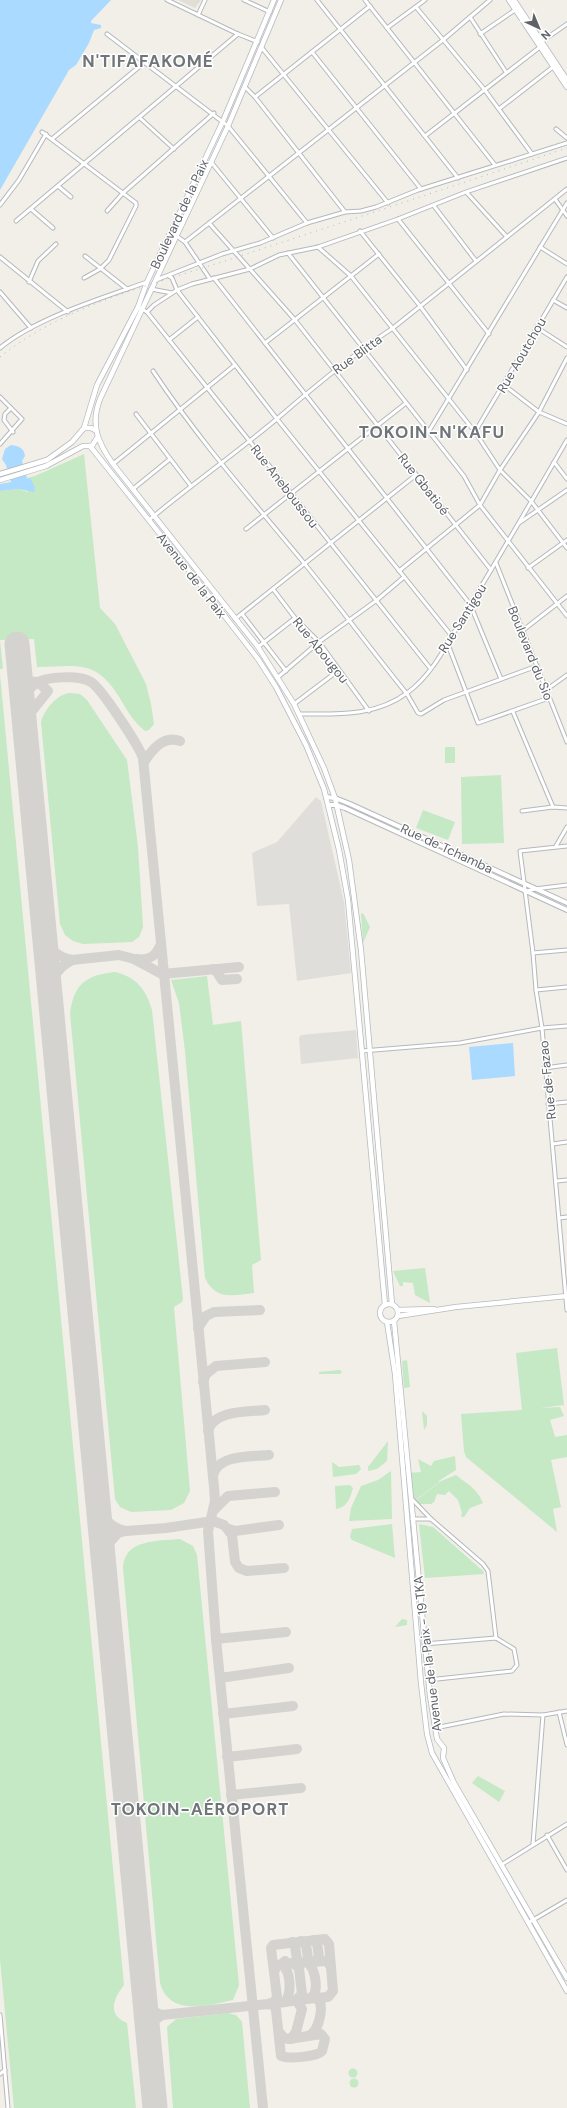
<svg xmlns="http://www.w3.org/2000/svg" width="567" height="2108" font-family="'DM Sans',sans-serif">
<rect width="100%" height="100%" fill="#f1efe8"/>
<!-- industrial -->
<g fill="#e0deda">
<polygon points="316,797 321,801 344,902 351,973 297,981 289,904 257,906 252,853 277,842"/>
<polygon points="356,1030 358,1058 301,1064 299,1038 301,1035"/>
</g>
<!-- education -->
<polygon fill="#e1ded6" points="178,0 201,0 195,8"/>
<!-- green -->
<g fill="#c5e8c5">
<path d="M 84,454 L 100,608 L 115,624 L 146,684 L 151,704 L 154,724 L 149,730 L 145,731 C 134,722 128,712 121,700 C 97,659 79,666 37,667 L 34,639 L 0,640 L 3,669 L 0,669 L 0,491 L 18,489 L 28,492 L 27,478 L 35,476 Z"/>
<path d="M 0,674 L 124,1985 C 113,1999 107,2015 127,2023 L 136,2108 L 14,2108 L 0,1959 Z"/>
<path d="M 70,693 L 80,694 L 87,700 L 127,760 L 138,847 L 143,927 L 139,937 L 132,942 L 83,944 L 73,941 L 65,935 L 60,924 L 41,722 C 44,710 57,694 70,693 Z"/>
<rect x="445" y="747" width="10" height="16"/>
<polygon points="501,775 504,843 462,844 461,777"/>
<polygon points="423,810 455,822 448,840 416,828"/>
<polygon points="363,913 370,927 363,943 361,914"/>
<path d="M 115,972 C 137,977 146,990 152,1010 L 183,1299 L 182,1302 L 174,1307 L 190,1491 L 184,1503 L 171,1510 L 131,1512 L 120,1507 L 115,1499 L 70,1013 C 74,984 86,975 115,972 Z"/>
<path d="M 207,976 L 213,1025 L 241,1021 L 261,1260 L 252,1265 L 254,1293 C 233,1295 216,1301 205,1278 L 185,1051 L 179,1003 L 171,980 Z"/>
<polygon points="425,1268 430,1303 415,1295 413,1283 403,1282 403,1286 400,1286 393,1271"/>
<polygon points="557,1348 564,1405 540,1408 560,1407 564,1416 550,1420 555,1437 567,1435 567,1457 551,1460 561,1507 553,1509 557,1532 466,1457 464,1451 461,1414 522,1410 516,1353"/>
<polygon points="407,1360 410,1387 404,1388 402,1361"/>
<polygon points="340,1370 342,1372 340,1374 319,1374 319,1372"/>
<polygon points="422,1411 427,1416 427,1425 424,1430"/>
<polygon points="388,1441 387,1461 377,1469 368,1471 368,1467"/>
<polygon points="455,1456 456,1470 440,1480 438,1483 414,1501 411,1497 409,1473 421,1472 418,1459 431,1466 434,1461"/>
<polygon points="332,1462 339,1467 359,1465 361,1469 356,1474 333,1477"/>
<polygon points="391,1471 392,1519 349,1521 351,1508 361,1486 378,1480"/>
<path d="M 456,1475 C 468,1485 476,1487 483,1503 L 470,1508 L 464,1517 L 461,1517 L 462,1513 L 458,1500 L 449,1491 L 445,1495 L 437,1494 L 434,1502 L 431,1504 L 421,1504 L 420,1506 L 415,1501 L 441,1481 Z"/>
<path d="M 350,1485 L 353,1488 C 350,1498 348,1507 336,1509 L 335,1486 Z"/>
<polygon points="392,1524 395,1558 352,1540 350,1537 352,1529"/>
<polygon points="419,1524 433,1527 483,1571 484,1574 425,1578"/>
<path d="M 180,1539 L 193,1546 L 197,1555 L 239,1985 L 233,2000 C 207,2006 169,2016 160,1983 L 123,1568 C 124,1539 158,1541 180,1539 Z"/>
<polygon points="402,1619 407,1620 407,1625 395,1627"/>
<polygon points="478,1776 505,1791 499,1802 472,1783"/>
<polygon points="228,2013 236,2015 242,2022 250,2108 173,2108 167,2027 176,2019"/>
<circle cx="353" cy="2073" r="4.5"/>
<circle cx="354" cy="2083" r="4.5"/>
</g>
<!-- water -->
<g fill="#aadaff">
<polygon points="0,0 111,0 91,21 91,23 101,25 101,28 94,30 89,43 76,65 69,70 0,190"/>
<path d="M 11,445 C 19,446 24,448 25,456 L 22,461 L 27,478 L 31,479 L 35,488 L 34,492 L 18,489 L 0,491 L 0,484 L 11,482 L 6,465 L 2,459 L 5,449 Z"/>
<polygon points="513,1043 515,1076 472,1080 469,1047"/>
</g>
<g fill="none" stroke-linecap="round" stroke-linejoin="round">
<!-- taxiway -->
<g stroke="#d4d3d0" stroke-width="10">
<polyline points="21,685 26,681 38,682 48,691 28,716 25,729"/>
<path d="M 23,708 C 25,698 26,690 35,684 C 45,676 80,675 91,682 C 102,689 139,746 143,758 L 214,1487 L 215,1501 L 208,1531 L 216,1639 L 263,2108"/>
<path d="M 144,762 C 152,750 163,735 180,741"/>
<path d="M 43,929 C 47,947 54,956 72,960 C 55,969 50,981 51,1000"/>
<path d="M 136,959 C 148,961 155,957 160,946"/>
<polyline points="72,960 119,955 134,959 162,974 239,967"/>
<polyline points="213,969 217,972 222,980 237,979"/>
<polyline points="198,1328 206,1316 214,1312 260,1310"/>
<polyline points="203,1382 206,1374 216,1366 265,1362"/>
<path d="M 208,1431 C 214,1410 247,1412 265,1410"/>
<path d="M 213,1475 C 219,1454 251,1457 269,1455"/>
<path d="M 99,1505 C 103,1519 111,1528 126,1531"/>
<polyline points="213,1511 228,1496 275,1492"/>
<polyline points="229,1529 235,1531 279,1525"/>
<polyline points="104,1560 107,1545 118,1533 126,1531 166,1528 213,1521 224,1525 232,1535 235,1562 239,1568 247,1571 284,1568"/>
<polyline points="216,1639 286,1632"/>
<polyline points="220,1678 289,1668"/>
<polyline points="223,1714 293,1706"/>
<polyline points="227,1757 297,1749"/>
<polyline points="231,1795 301,1788"/>
<polyline points="314,1940 317,1943 319,1957 316,1961"/>
<polyline points="301,1941 306,1945 308,1958 305,1962"/>
<polyline points="292,1942 295,1946 297,1960 293,1963"/>
<path d="M 285,1961 L 282,1964 C 291,1972 292,1993 285,2002"/>
<path d="M 307,1962 C 315,1968 318,1986 314,1995 L 310,1998"/>
<polyline points="275,1970 277,1966 282,1964 327,1961 331,1967"/>
<polyline points="144,2000 150,2010 162,2015 150,2023 148,2029"/>
<path d="M 162,2015 L 268,2004 C 288,2002 308,1998 328,1997 L 333,1991 L 329,1944 L 325,1939 L 273,1945 L 271,1948 L 277,1997 L 274,2002 L 268,2004 L 274,2005 L 276,2010 L 281,2056 C 288,2059 317,2057 322,2051 L 325,2039 L 321,2034 L 289,2039 L 284,2038 L 279,2032"/>
<path d="M 310,2035 C 318,2031 324,2009 319,2000 L 314,1998"/>
<polyline points="291,2039 296,2032 302,2009 296,2000 302,1994 299,1968 293,1963"/>
</g>
<!-- runway -->
<polyline stroke="#d4d3d0" stroke-width="25" points="17,644 155,2108"/>
<defs>
<g id="minor">
<polyline points="167,0 238,34 258,42"/>
<polyline points="244,0 270,12"/>
<polyline points="317,0 458,178"/>
<polyline points="365,0 495,165"/>
<polyline points="416,7 484,89 532,154"/>
<polyline points="198,15 205,0"/>
<polyline points="470,17 506,72"/>
<polyline points="387,28 425,0"/>
<polyline points="107,34 228,126 307,223"/>
<polyline points="480,34 515,10"/>
<polyline points="541,42 567,24"/>
<polyline points="262,48 388,203"/>
<polyline points="312,52 421,189"/>
<polyline points="245,87 255,97 345,212"/>
<polyline points="255,97 370,6"/>
<polyline points="499,109 553,67"/>
<polyline points="140,118 174,149"/>
<polyline points="556,129 567,138"/>
<polyline points="42,132 136,203 136,206 109,260 100,269 84,278"/>
<polyline points="425,136 540,47"/>
<polyline points="52,139 145,62"/>
<polyline points="211,162 273,238"/>
<polyline points="58,186 71,197"/>
<polyline points="467,193 507,237"/>
<polyline points="555,199 567,216"/>
<polyline points="0,205 19,180 46,134"/>
<polyline points="434,206 476,261"/>
<polyline points="31,209 53,228"/>
<polyline points="107,211 123,193 214,113"/>
<polyline points="398,219 489,334"/>
<polyline points="16,221 238,34"/>
<polyline points="209,223 295,320 491,570"/>
<polyline points="360,231 420,306 467,370"/>
<polyline points="171,232 185,242 210,279"/>
<polyline points="185,242 443,40 490,0"/>
<polyline points="318,247 351,276 475,432 500,470 531,501 567,548"/>
<polyline points="540,247 567,264"/>
<polyline points="288,253 464,476 480,505 567,616"/>
<polyline points="85,256 127,289"/>
<polyline points="0,257 68,312"/>
<polyline points="169,276 172,278 177,290 277,419 451,635"/>
<polyline points="214,278 470,604 501,679"/>
<polyline points="156,280 222,254 260,243 307,223 345,212 361,211 376,207 418,190 567,143"/>
<polyline points="29,282 38,261 56,244"/>
<polyline points="151,289 172,293"/>
<polyline points="0,292 31,328"/>
<polyline points="553,300 567,308"/>
<polyline points="140,308 147,312 430,668"/>
<polyline points="147,312 154,305 177,290 192,284 250,269 279,255 318,247 398,219 466,192 567,158"/>
<polyline points="536,327 567,347"/>
<polyline points="169,340 198,317"/>
<polyline points="265,343 379,254"/>
<path d="M 0,348 C 36,318 102,298 147,282"/>
<path d="M 153,371 C 198,439 252,500 304,563 C 339,606 372,651 407,694 L 418,713 L 421,714 L 444,700 L 537,666"/>
<polyline points="504,385 539,412 567,424"/>
<polyline points="0,397 22,419 0,444"/>
<polyline points="11,408 5,414 4,420 13,432"/>
<polyline points="136,414 191,486"/>
<polyline points="429,431 567,203"/>
<polyline points="475,432 567,277"/>
<polyline points="554,462 567,479"/>
<polyline points="113,464 235,365"/>
<polyline points="133,489 170,459"/>
<path d="M 149,520 C 191,485 236,453 278,418 C 315,386 352,355 393,328 L 567,189"/>
<polyline points="519,523 567,490"/>
<polyline points="246,529 406,403"/>
<polyline points="496,563 567,742"/>
<polyline points="528,568 567,540"/>
<polyline points="399,571 480,505 500,470 539,412 567,358"/>
<polyline points="273,589 295,618 319,642 369,711"/>
<polyline points="242,614 286,671"/>
<polyline points="235,619 416,475"/>
<polyline points="522,631 567,596"/>
<polyline points="447,642 478,723 549,698"/>
<polyline points="258,647 295,618"/>
<polyline points="277,678 319,642 377,600 404,577"/>
<polyline points="546,690 567,675"/>
<polyline points="294,704 339,670"/>
<polyline points="513,712 553,807"/>
<path d="M 299,714 C 336,714 375,717 407,693 C 434,674 450,638 467,610 C 501,554 534,497 567,440"/>
<polyline points="522,811 553,807 567,808"/>
<polyline points="556,846 567,827"/>
<polyline points="567,846 520,851 533,953 536,990 542,1028 567,1310"/>
<polyline points="527,891 535,889 567,885"/>
<polyline points="533,953 567,950"/>
<polyline points="536,990 567,987"/>
<polyline points="362,1051 460,1043 542,1028 567,1026"/>
<polyline points="544,1068 567,1065"/>
<polyline points="548,1104 567,1102"/>
<polyline points="553,1144 567,1142"/>
<polyline points="557,1181 567,1180"/>
<polyline points="559,1218 567,1217"/>
<polyline points="411,1498 431,1519 483,1564 488,1571 496,1638"/>
<polyline points="412,1519 431,1519"/>
<polyline points="424,1644 496,1638 514,1649 517,1665 512,1671 428,1680"/>
<polyline points="559,1712 567,1745"/>
<polyline points="435,1728 504,1714 543,1715 567,1711"/>
<polyline points="547,1835 567,1870"/>
<polyline points="533,1844 543,1715"/>
<polyline points="501,1865 567,1824"/>
<polyline points="528,1923 567,1900"/>
<polyline points="0,2015 8,2108"/>
<polyline points="0,2074 5,2070"/>
</g>
<g id="tertiary">
<polyline points="326,797 335,798 350,804 567,903"/>
<polyline points="329,805 336,805 345,808 567,910"/>
</g>
<g id="secondary">
<path d="M 281,0 L 228,126 L 100,399 C 90,425 98,443 113,464 L 258,647 L 294,704 L 324,768 L 335,798 L 349,860 L 361,950 L 392,1304"/>
<polyline points="509,0 567,87"/>
<polyline points="514,0 567,80"/>
<polyline points="84,428 97,385 138,307 147,282 223,121 274,0"/>
<polyline points="90,446 206,592 258,659 276,687 306,745 324,789 339,850 348,900 385,1305"/>
<polyline points="0,474 47,460 72,442 84,428 91,428 95,430"/>
<polyline points="0,480 46,466 83,446 92,446 97,438"/>
<circle cx="389" cy="1313" r="9"/>
<polyline points="398,1310 434,1309"/>
<polyline points="398,1316 456,1307 567,1296"/>
<polyline points="394,1321 430,1696 437,1739 444,1748 443,1758 454,1783 567,1978"/>
<polyline points="387,1322 395,1374 421,1683 427,1734 432,1753 567,1991"/>
</g>
</defs>
<!-- minor casing -->
<use href="#minor" stroke="#b5b8bc" stroke-width="5"/>
<!-- tertiary casing -->
<use href="#tertiary" stroke="#b5b8bc" stroke-width="6"/>
<!-- secondary casing -->
<use href="#secondary" stroke="#b6babf" stroke-width="6"/>
<!-- minor -->
<use href="#minor" stroke="#fff" stroke-width="3"/>
<!-- tertiary -->
<use href="#tertiary" stroke="#fff" stroke-width="4"/>
<!-- secondary -->
<use href="#secondary" stroke="#fff" stroke-width="4.5"/>
<!-- rail -->
<path stroke="#b6b7b8" stroke-width="1" stroke-dasharray="1 5" stroke-linecap="butt" d="M 0,357 C 67,303 157,284 237,257 C 347,221 457,185 567,148"/>
</g>
<g text-anchor="middle" stroke-width="3" stroke-linejoin="round" paint-order="stroke">
<!-- street labels -->
<g font-size="13" fill="#5f6368" stroke="#fff">
<text transform="translate(179 214) rotate(-65)" y="5">Boulevard de la Paix</text>
<text transform="translate(357 354) rotate(-36)" y="5">Rue Blitta</text>
<text transform="translate(521 355) rotate(-60)" y="5">Rue Aoutchou</text>
<text transform="translate(424 484) rotate(52)" y="5">Rue Gbatioé</text>
<text transform="translate(285 486) rotate(52)" y="5">Rue Aneboussou</text>
<text transform="translate(192 575) rotate(52)" y="5">Avenue de la Paix</text>
<text transform="translate(462 618) rotate(-58)" y="5">Rue Santigou</text>
<text transform="translate(321 650) rotate(51)" y="5">Rue Abougou</text>
<text transform="translate(531 653) rotate(68)" y="5">Boulevard du Sio</text>
<text transform="translate(447 848) rotate(25)" y="5">Rue de Tchamba</text>
<text transform="translate(547 1080) rotate(-96)" y="5">Rue de Fazao</text>
<text transform="translate(427 1654) rotate(-97)" y="5">Avenue de la Paix - 19 TKA</text>
</g>
<!-- district labels -->
<g font-size="17" font-weight="bold" letter-spacing="1" fill="#70757a" stroke="#fff">
<text x="148" y="67">N'TIFAFAKOMÉ</text>
<text x="432" y="438">TOKOIN-N'KAFU</text>
<text x="200" y="1815">TOKOIN-AÉROPORT</text>
</g>
</g>
<!-- north arrow -->
<g transform="translate(539 28) rotate(136)" stroke="#ffffff" stroke-width="3" paint-order="stroke">
<path d="M0-3L7 15L0 10L-7 15Z" fill="#5f6368"/>
<text y="-6" font-size="11" font-weight="bold" text-anchor="middle" fill="#5f6368">N</text>
</g>
</svg>
